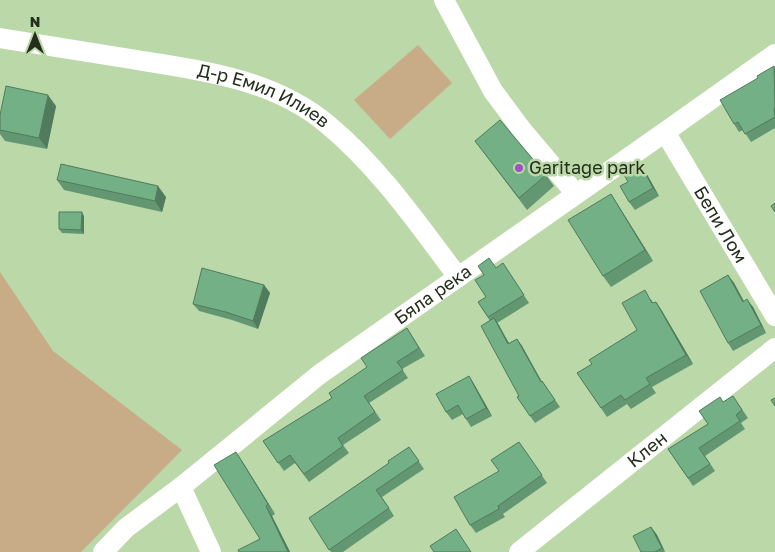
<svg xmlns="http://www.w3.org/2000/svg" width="775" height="552" font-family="'Golos Text',sans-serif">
<rect width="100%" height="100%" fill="#bbd8a8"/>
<!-- green -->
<g fill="#c8ab87">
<polygon points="418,45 452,83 390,139 354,100"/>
<polygon points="0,272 53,351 182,450 81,552 0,552"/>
</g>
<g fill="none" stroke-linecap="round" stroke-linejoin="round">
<!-- minor -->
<g stroke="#fff" stroke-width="20">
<polyline points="444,0 493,91 522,130 576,194"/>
<path id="s1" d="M 0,38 C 44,45 88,52 131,59 C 199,70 272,78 327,124 C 379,167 418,224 458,277"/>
<path id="s2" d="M 665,132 L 775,316"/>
<polyline points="181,487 211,552"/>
<path id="s3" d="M 103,552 L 126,528 L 181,487 L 320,374 L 665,132 L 775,54"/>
<path id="s4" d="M 519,552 L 775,348"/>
</g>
</g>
<!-- wall -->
<g fill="#639772">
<polygon points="775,67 775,128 751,142 743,130 739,132 734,124 758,78"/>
<polygon points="56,106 47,149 5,141 0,134 0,115"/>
<polygon points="475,141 546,175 554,186 527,210"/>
<polygon points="640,163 645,171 659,196 635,210 629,202 628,182"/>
<polygon points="57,180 166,197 162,212 64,190"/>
<polygon points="611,194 618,205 653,261 611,287 603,276"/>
<polygon points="84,216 84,234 62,233 59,229"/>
<polygon points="503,263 529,303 497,323 509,343 517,339 522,346 541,381 542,381 560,407 535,423 517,397 519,396 490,321 478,302 486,297 496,268"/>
<polygon points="728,275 734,283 744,301 753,307 766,333 733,351 728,343"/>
<polygon points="264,285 270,293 258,329 232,320 199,311 193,304"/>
<polygon points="651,299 653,303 656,302 662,311 693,364 652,387 656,393 631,409 627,404 607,417 577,373 592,364 637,330"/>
<polygon points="407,328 425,356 402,369 408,378 369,403 381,420 343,445 349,453 309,482 295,463 284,471 263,441 332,398 367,367"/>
<polygon points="469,376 474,384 492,416 471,427 463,414 452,420 446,412"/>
<polygon points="733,396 748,418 741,423 745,429 705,456 715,471 693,486 668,449 708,424 723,402"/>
<polygon points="519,442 547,483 503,514 505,517 476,533 470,525 499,471"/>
<polygon points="409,447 424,469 382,497 394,516 343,552 331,552 309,518 389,463"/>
<polygon points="242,461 275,514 272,516 290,552 239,552 260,539"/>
<polygon points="651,527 657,535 665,552 641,552"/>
</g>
<!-- shaded-wall -->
<g fill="#507b5d">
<polygon points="48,95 56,106 47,149 39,138"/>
<polygon points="640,163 645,171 659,196 653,188"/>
<polygon points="158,186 166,197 162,212 155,201"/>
<polygon points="611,194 618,205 653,261 645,250"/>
<polygon points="82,212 84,216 84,234 81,230"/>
<polygon points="728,275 734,283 748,310 743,302"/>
<polygon points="264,285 270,293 258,329 253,321"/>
<polygon points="747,299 753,307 766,333 761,325"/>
<polygon points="656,302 662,311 693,364 686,355"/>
<polygon points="494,318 499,325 513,351 508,344"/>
<polygon points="517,339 522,346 546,389 541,382"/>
<polygon points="469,376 474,384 492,416 486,408"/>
<polygon points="236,452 242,461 275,514 268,504"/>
<polygon points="266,506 272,516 290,552 288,552"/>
<polygon points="651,527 657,535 665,552 662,548"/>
</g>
<!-- building -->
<g fill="#73b085" stroke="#507b5d">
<polygon points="774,66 775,108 774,109 775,117 745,134 738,122 734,124 720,100 758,78 757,76"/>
<polygon points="6,86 48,95 39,138 0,130 0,115"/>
<polygon points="500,120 546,175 519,198 475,141"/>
<polygon points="640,163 653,188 629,202 620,186 628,182 623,173"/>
<polygon points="61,164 158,186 155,201 57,180"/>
<polygon points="611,194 645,250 603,276 568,220"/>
<polygon points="775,203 775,212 771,206"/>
<polygon points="59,212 82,212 81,230 59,229"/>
<polygon points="489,258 496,268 503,263 524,295 488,317 478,302 486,297 475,280 484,275 478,266"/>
<polygon points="202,268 264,285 253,321 226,312 193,304"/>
<polygon points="728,275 743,302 747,299 761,325 728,343 700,291"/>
<polygon points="645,290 652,303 656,302 686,355 646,378 650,384 625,400 621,395 601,408 577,373 592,364 589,360 637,330 622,303"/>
<polygon points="494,318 508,344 517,339 541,382 542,381 555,400 530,416 517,397 519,396 481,326"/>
<polygon points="407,328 419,348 397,362 403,370 364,396 375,412 338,438 343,446 304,474 290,455 278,463 263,441 332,398 329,393 367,367 361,358"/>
<polygon points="469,376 486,408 466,419 458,405 446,412 436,394"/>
<polygon points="733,396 742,410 736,415 740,421 699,448 710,464 688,478 668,449 708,424 699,411 720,397 723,402"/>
<polygon points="775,398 775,406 771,400"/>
<polygon points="519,442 542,475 498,506 499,509 470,525 454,497 499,471 491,460"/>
<polygon points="409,447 419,461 376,490 389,508 329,550 309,518 389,463 388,461"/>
<polygon points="236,452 268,504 266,506 288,552 239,552 238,550 260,539 214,465"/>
<polygon points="651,527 662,548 655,552 641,552 633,536"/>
<polygon points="456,529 471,552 434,552 430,546"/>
</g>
<!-- markers -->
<circle fill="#9e52c4" stroke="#bbd8a8" stroke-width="2" cx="519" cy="168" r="5"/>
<g text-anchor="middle" stroke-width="5" stroke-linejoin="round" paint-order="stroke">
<!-- street labels -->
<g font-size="18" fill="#232e1b" stroke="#bbd8a8">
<text dy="6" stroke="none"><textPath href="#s1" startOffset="271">Д-р Емил Илиев</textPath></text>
<text dy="6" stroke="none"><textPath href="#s2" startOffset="108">Бепи Лом</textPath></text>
<text dy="6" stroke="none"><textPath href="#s3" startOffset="419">Бяла река</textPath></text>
<text dy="6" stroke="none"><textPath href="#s4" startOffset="164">Клен</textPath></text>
</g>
<!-- poi labels -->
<g font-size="18" fill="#232e1b" stroke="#bbd8a8" text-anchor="start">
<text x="529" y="174">Garitage park</text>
</g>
</g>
<!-- north arrow -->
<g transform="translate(35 35)" stroke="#bbd8a8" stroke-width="4" paint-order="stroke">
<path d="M0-4L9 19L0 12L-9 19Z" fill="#232e1b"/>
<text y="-8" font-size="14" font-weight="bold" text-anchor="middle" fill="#232e1b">N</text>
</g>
</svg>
